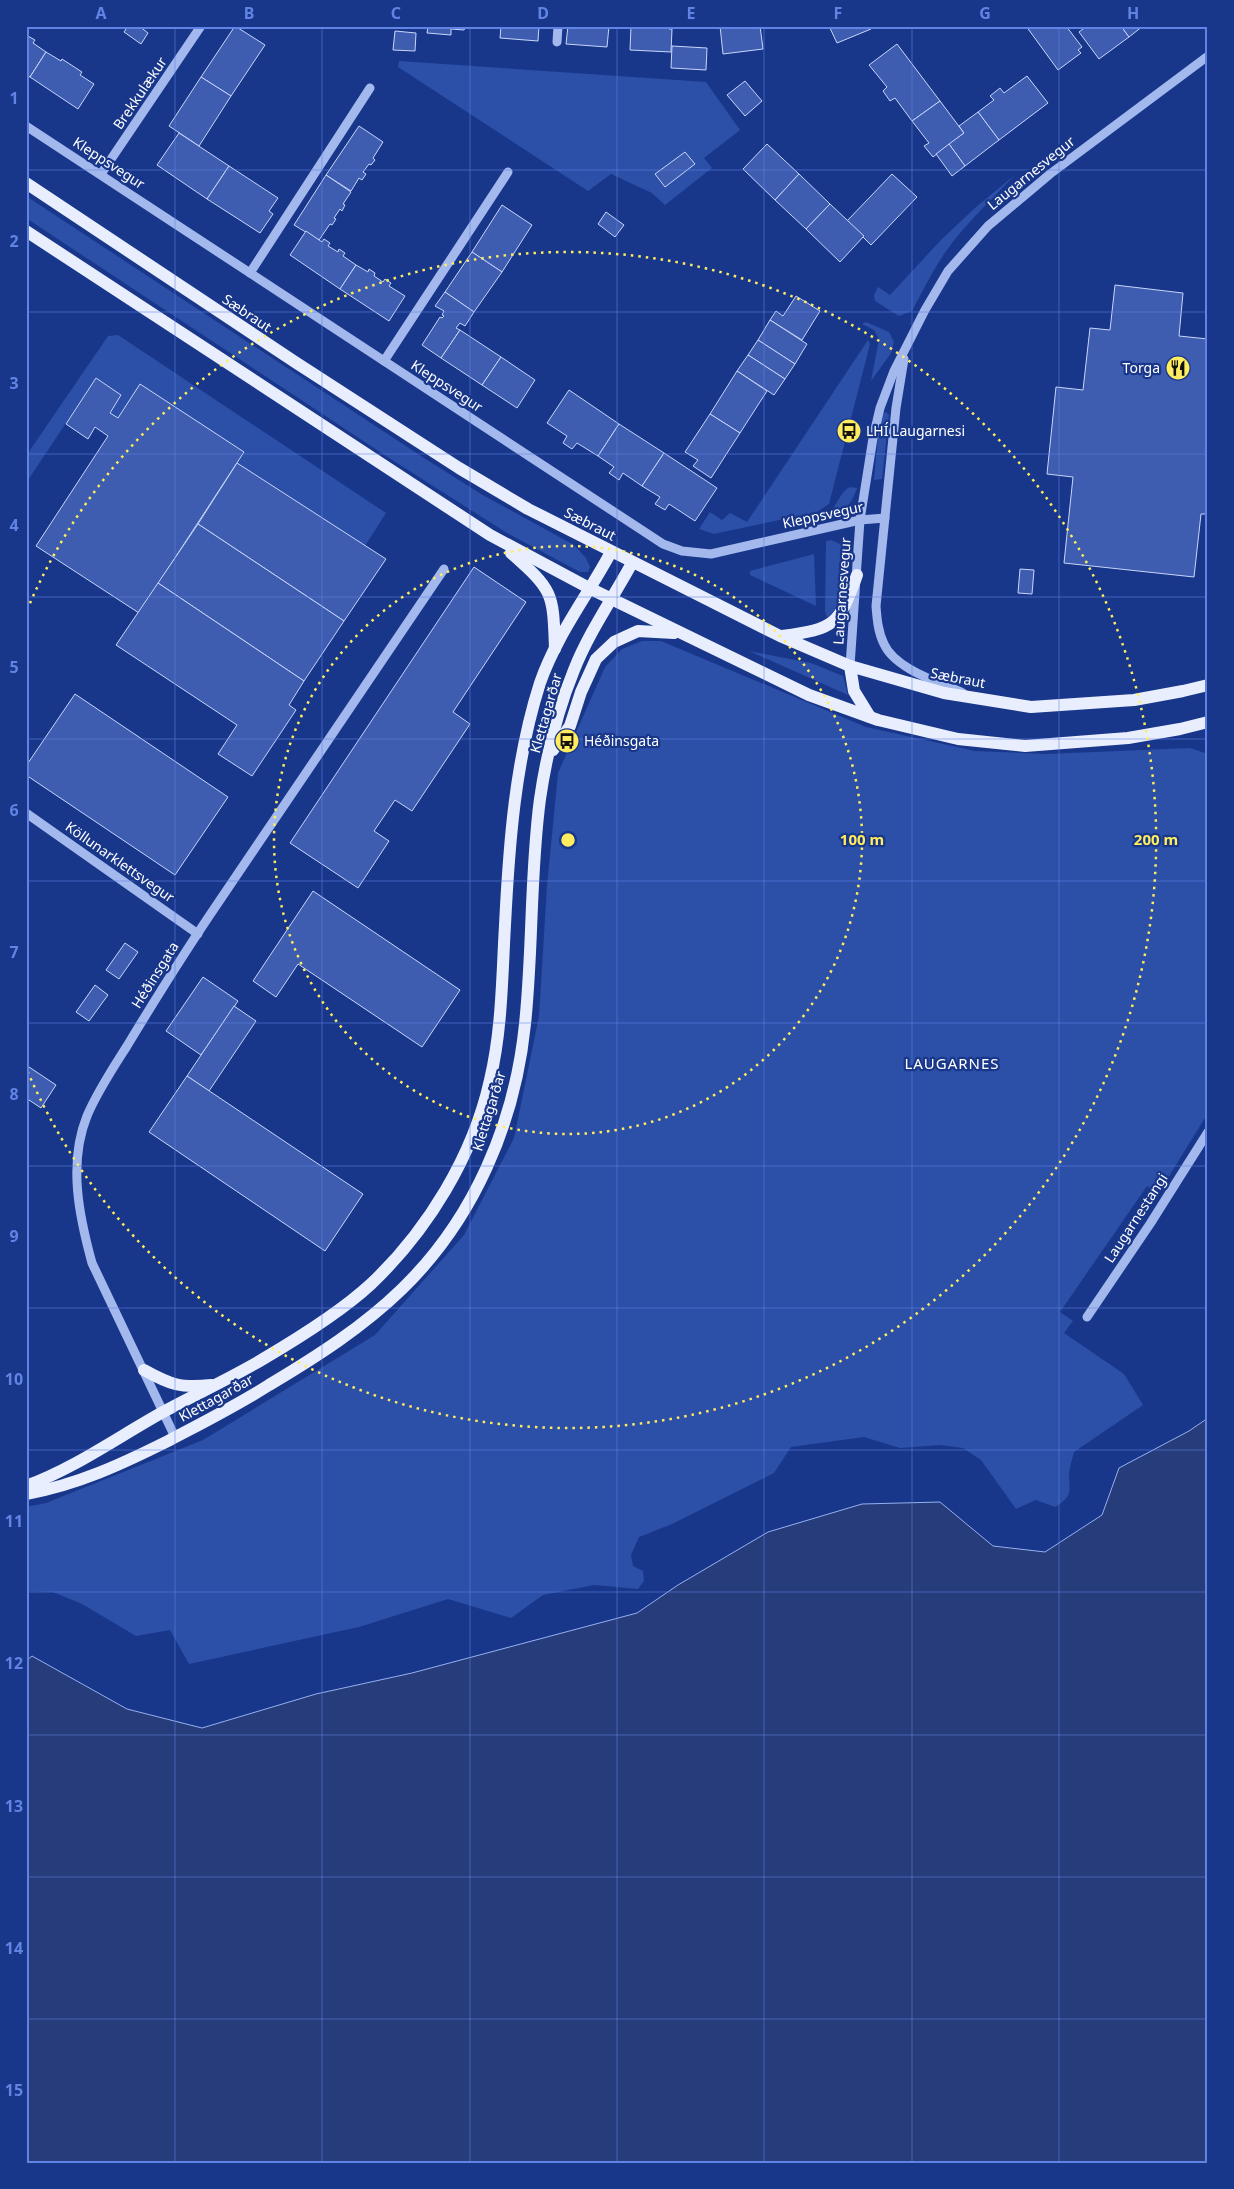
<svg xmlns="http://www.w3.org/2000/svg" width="1234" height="2189" font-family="'Noto Sans',sans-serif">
<rect width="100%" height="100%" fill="#19378a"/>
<!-- green -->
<g fill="#2c4fa8">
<polygon points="399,61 706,82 740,130 704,158 712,168 665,205 652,193 611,174 588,191 398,67"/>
<path d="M 1016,174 C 992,199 966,223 946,251 C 933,270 923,290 912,311 L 899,316 L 875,301 L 874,295 L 878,287 L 890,295 L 941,240 L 976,207 Z"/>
<polygon points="26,196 424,458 481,494 574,545 586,558 590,567 588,572 580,572 507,533 386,456 26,218"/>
<polygon points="866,322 889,332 894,342 891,353 871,381 879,339 874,330 862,324"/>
<polygon points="118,335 386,513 365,546 237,463 244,452 118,418 110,413 121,395 96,378 26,483 26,456 108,336"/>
<polygon points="868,340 870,344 829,504 817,512 714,534 699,529 710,512 722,520 730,513 747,522"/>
<polygon points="886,412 889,415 882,479 874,480 878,436 882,415"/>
<path d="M 850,487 L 857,488 C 851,506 844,512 826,518 C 836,508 840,491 850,487 Z"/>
<polygon points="831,540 840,544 846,553 840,599 834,611 827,618 825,611 826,541"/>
<polygon points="814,554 816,606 750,575 750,571"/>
<path d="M 642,641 L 661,641 L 866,727 L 975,751 L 1047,754 L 1190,748 L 1208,754 L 1208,1113 L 1158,1194 L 1147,1186 L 1060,1312 L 1073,1321 L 1064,1333 L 1124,1374 L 1143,1405 L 1074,1452 C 1072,1460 1069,1469 1069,1477 C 1070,1494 1071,1497 1055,1507 L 1036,1500 L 1016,1509 L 981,1460 L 963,1448 L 940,1445 L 900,1448 L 864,1437 L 791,1447 L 774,1473 L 672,1524 L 639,1537 L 631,1555 L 633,1566 L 643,1571 L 644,1581 L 638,1589 L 594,1585 L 543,1595 L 511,1618 L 448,1599 L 359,1627 L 189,1664 L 170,1630 L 136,1636 L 82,1604 L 53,1592 L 26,1591 L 26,1507 L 46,1503 L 203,1440 L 375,1335 L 464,1235 L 514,1138 L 539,1016 L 547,886 L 558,773 L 605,667 L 622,649 Z"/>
<polygon points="749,651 811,663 843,676 848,695"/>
</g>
<!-- water -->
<polygon fill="#273d7b" stroke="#95b0f0" points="1208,1418 1208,2163 26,2163 26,1661 32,1656 127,1709 202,1728 316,1694 412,1673 637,1613 678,1585 768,1532 862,1504 940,1502 993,1546 1045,1552 1102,1515 1119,1468 1189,1431"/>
<!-- building -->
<g fill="#3e5db1" stroke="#c8d6fa">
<polygon points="128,26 139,26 148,33 141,44 124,32"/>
<polygon points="235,26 265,45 231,96 201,77"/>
<polygon points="428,26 466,26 464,30 451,29 451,35 427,33"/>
<polygon points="501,26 539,26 538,41 500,38"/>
<polygon points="568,26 609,26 607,47 566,44"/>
<polygon points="631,26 669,26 669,29 672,29 671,52 630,50"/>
<polygon points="720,26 760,26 763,49 723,54"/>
<polygon points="829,26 872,26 871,29 837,43"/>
<polygon points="1026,26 1066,26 1082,47 1078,50 1081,53 1058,70"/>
<polygon points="1087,26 1121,26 1129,37 1099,59 1079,32"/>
<polygon points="1121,26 1143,26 1129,37"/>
<polygon points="395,31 416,33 415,51 393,50"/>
<polygon points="26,35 35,40 33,43 46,52 30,77 26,75"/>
<polygon points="897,44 940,101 912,121 895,98 890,101 883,91 887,87 869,65"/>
<polygon points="672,46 707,48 706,70 671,68"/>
<polygon points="46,52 61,61 62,59 82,72 80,75 94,84 78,109 30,77"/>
<polygon points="1027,76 1048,103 999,140 978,112 994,100 990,96 1000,88 1004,93"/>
<polygon points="201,77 231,96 199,146 169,126"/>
<polygon points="745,81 762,101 745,116 727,95"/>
<polygon points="940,101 964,133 933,157 924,146 929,143 912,121"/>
<polygon points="978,112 999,140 965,166 949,144 964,133 959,126"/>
<polygon points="359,126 383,142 373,158 375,160 371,165 369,164 363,172 366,174 362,180 359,178 351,191 326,175"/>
<polygon points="179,133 229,166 207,199 157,165"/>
<polygon points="767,144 799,174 775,200 743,169"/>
<polygon points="949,144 965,166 952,176 936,154"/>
<polygon points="685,152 695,164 665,187 655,174"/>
<polygon points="229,166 278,198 269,211 273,214 260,233 207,199"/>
<polygon points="799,174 830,204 806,229 775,200"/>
<polygon points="892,174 917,197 871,245 847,221"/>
<polygon points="326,175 351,192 343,204 345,205 342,211 340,209 334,218 336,219 332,225 330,224 319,240 294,225"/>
<polygon points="830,204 864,236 840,262 806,229"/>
<polygon points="502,205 532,225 502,272 472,252"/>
<polygon points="606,212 624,225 615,237 598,224"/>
<polygon points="306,231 322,242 324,239 330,243 328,246 338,252 339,249 345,253 343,256 356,265 340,289 290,255"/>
<polygon points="472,252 502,272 474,312 445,292"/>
<polygon points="356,265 368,272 369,269 375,273 374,276 383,282 385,279 391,283 389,286 405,296 389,321 340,289"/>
<polygon points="1115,285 1183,293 1179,336 1208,339 1208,514 1201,514 1194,577 1064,563 1073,477 1047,474 1056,387 1083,390 1090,328 1110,330"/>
<polygon points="445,292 474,312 465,326 460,323 456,328 460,330 441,358 422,345 440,317 442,318 444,316 442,315 444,311 435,306"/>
<polygon points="796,296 820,311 802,340 770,320 776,311 783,316"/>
<polygon points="770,320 807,344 795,364 758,340"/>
<polygon points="460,330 501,357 482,385 441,358"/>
<polygon points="758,340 795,364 785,379 748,355"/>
<polygon points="748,355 785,379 774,395 737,371"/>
<polygon points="501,357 535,380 517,408 482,385"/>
<polygon points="737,371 767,391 740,433 710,414"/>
<polygon points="96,378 121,395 110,413 118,418 140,384 244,452 139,613 36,546 108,436 95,427 88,439 66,424"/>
<polygon points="569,390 619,424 598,456 577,443 572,449 563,443 567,436 547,423"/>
<polygon points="710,414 740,433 711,478 693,466 698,460 685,452"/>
<polygon points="619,424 664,453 642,486 623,473 619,480 609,473 614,467 598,456"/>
<polygon points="664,453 717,488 695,521 669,504 665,510 655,504 660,497 642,486"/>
<polygon points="237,463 386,559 344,621 198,524"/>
<polygon points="198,524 344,621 304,681 158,583"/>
<polygon points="474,567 526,602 453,712 470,724 412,811 395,800 374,831 389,841 358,888 290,843"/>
<polygon points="1020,569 1034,570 1032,594 1018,593"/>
<polygon points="158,583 304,681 289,705 296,710 252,776 218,754 237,725 116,645"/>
<polygon points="75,694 228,797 175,875 26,775 26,766"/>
<polygon points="313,891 460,990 422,1047 298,964 276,997 253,981"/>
<polygon points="125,943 138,952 119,979 106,970"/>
<polygon points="203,977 238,1001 201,1055 166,1031"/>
<polygon points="95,985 108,995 89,1021 76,1012"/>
<polygon points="234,1006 256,1021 209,1091 187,1076"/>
<polygon points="26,1065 56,1085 41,1108 26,1098"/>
<polygon points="187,1076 363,1194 325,1251 149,1132"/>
</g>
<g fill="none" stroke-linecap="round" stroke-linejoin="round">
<!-- minor -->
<g stroke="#a3b8ed" stroke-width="9">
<polyline points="557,42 558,26"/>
<polyline points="26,126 663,544 682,551 711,554 860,520 885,518"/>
<polyline points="101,174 201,26"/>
<polyline points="250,273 370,88"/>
<path d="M 904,359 L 896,408 L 876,606 C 877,619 878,632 884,644 C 895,669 939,682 963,693"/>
<polyline points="384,361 508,172"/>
<polyline points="850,666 860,520 873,438 880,408 894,371 925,310 948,271 988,226 1050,174 1208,56"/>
<polyline points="26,813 198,934"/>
<polyline points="1087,1317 1150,1224 1208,1132"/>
<path d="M 175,1437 L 92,1263 C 79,1216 68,1163 87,1116 C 97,1092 113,1068 127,1046 C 156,998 186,950 218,903 C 293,792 369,680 444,569"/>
</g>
<!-- major -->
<g stroke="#e9eeff" stroke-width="12">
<polyline points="26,183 295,362 459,468 528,509 780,636 850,666 944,693 1031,707 1134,700 1183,691 1208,685"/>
<polyline points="26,231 490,535 591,589 809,695 878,720 958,739 1025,746 1128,738 1180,729 1208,722"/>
<path d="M 511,553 C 554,591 553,593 555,649"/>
<path d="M 782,636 C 835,629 839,625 857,575"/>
<polyline points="850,666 854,691 870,717"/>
<polyline points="553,750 570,726 581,692 596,659 614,642 638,631 674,633"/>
<path d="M 144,1370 C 171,1385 180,1388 211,1385"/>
<path d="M 26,1486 C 75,1468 118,1437 163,1412 C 196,1394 231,1378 263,1359 C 297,1339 343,1310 371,1284 C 428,1230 473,1156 490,1080 C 502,1030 502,977 505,925 C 509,845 515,761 540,683 C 556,636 588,595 611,552"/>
<path d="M 26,1494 C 77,1485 122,1464 168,1441 C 202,1423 236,1406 269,1385 C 316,1357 363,1327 402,1289 C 474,1219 515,1123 525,1024 C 533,949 530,873 540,799 C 546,758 558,709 574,670 C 589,632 613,598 632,563"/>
</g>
</g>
<!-- grid -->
<path fill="none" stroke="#6183e4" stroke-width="1" stroke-opacity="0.55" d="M 175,26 L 175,2163M 322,26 L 322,2163M 470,26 L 470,2163M 617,26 L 617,2163M 764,26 L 764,2163M 912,26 L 912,2163M 1059,26 L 1059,2163M 26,170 L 1208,170M 26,312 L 1208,312M 26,454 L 1208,454M 26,597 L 1208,597M 26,739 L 1208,739M 26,881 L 1208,881M 26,1023 L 1208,1023M 26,1166 L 1208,1166M 26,1308 L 1208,1308M 26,1450 L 1208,1450M 26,1592 L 1208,1592M 26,1735 L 1208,1735M 26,1877 L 1208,1877M 26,2019 L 1208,2019"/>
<!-- distance rings -->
<g fill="none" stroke="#ffec5f" stroke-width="2.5" stroke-dasharray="2.5 5">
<circle cx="568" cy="840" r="294"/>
<path d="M27 610A588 588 0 1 1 27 1070"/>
</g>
<!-- icons -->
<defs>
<symbol id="restaurant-disc" viewBox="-11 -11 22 22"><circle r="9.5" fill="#ffec5f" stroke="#19378a"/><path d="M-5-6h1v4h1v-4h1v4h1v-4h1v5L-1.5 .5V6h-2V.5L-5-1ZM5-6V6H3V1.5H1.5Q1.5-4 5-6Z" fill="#111"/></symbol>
<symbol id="bus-disc" viewBox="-11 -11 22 22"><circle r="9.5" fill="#ffec5f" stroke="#19378a"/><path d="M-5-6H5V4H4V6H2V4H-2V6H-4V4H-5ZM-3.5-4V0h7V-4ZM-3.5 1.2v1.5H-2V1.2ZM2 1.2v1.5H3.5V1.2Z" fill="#111"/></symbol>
</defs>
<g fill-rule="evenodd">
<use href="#restaurant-disc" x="1164" y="354" width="28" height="28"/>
<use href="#bus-disc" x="835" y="417" width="28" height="28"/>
<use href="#bus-disc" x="553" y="727" width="28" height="28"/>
</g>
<g text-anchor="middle" stroke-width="4.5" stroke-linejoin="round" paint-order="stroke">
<!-- street labels -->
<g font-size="14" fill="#fff" stroke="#19378a">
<text transform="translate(140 93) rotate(-56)" y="5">Brekkulækur</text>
<text transform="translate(109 163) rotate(33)" y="5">Kleppsvegur</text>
<text transform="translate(1031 173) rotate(-39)" y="5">Laugarnesvegur</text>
<text transform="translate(247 313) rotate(34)" y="5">Sæbraut</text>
<text transform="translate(447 386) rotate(33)" y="5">Kleppsvegur</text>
<text transform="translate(823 515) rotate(-12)" y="5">Kleppsvegur</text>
<text transform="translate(590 524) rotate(27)" y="5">Sæbraut</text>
<text transform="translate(842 591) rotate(-86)" y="5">Laugarnesvegur</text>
<text transform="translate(958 678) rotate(11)" y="5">Sæbraut</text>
<text transform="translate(546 713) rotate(-74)" y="5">Klettagarðar</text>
<text transform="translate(120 862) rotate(35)" y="5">Köllunarklettsvegur</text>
<text transform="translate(155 975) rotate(-58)" y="5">Héðinsgata</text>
<text transform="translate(489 1111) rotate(-73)" y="5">Klettagarðar</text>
<text transform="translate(1136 1218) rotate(-57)" y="5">Laugarnestangi</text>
<text transform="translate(216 1398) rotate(-29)" y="5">Klettagarðar</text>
</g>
<!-- poi labels -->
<g font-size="14" fill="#fff" stroke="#19378a" text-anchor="start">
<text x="1160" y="373" text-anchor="end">Torga</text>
<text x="866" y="436">LHÍ Laugarnesi</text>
<text x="584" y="746">Héðinsgata</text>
</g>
<!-- neighbourhood labels -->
<g font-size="15" letter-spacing="1" fill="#fff" stroke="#19378a">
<text x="952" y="1069">LAUGARNES</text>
</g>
</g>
<circle cx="568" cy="840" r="8" fill="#ffec5f" stroke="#19378a" stroke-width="2.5"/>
<g font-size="15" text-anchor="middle" font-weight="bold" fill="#ffec5f" stroke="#19378a" stroke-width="4.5" stroke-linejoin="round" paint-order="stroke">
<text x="862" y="845">100 m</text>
<text x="1156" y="845">200 m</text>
</g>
<!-- border -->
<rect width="1234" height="2189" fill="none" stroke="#19378a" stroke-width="55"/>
<rect x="28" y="28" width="1178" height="2134" fill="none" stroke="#6183e4" stroke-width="2"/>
<g font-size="16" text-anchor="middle" font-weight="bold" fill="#6183e4">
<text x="101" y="19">A</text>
<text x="249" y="19">B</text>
<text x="396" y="19">C</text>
<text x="543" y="19">D</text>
<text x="691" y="19">E</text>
<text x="838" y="19">F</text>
<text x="985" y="19">G</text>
<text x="1133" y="19">H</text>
<text x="14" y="104">1</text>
<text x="14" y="247">2</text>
<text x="14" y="389">3</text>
<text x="14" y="531">4</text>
<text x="14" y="673">5</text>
<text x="14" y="816">6</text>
<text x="14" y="958">7</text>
<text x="14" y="1100">8</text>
<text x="14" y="1242">9</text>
<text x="14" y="1385">10</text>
<text x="14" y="1527">11</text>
<text x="14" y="1669">12</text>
<text x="14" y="1812">13</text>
<text x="14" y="1954">14</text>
<text x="14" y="2096">15</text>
</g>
</svg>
